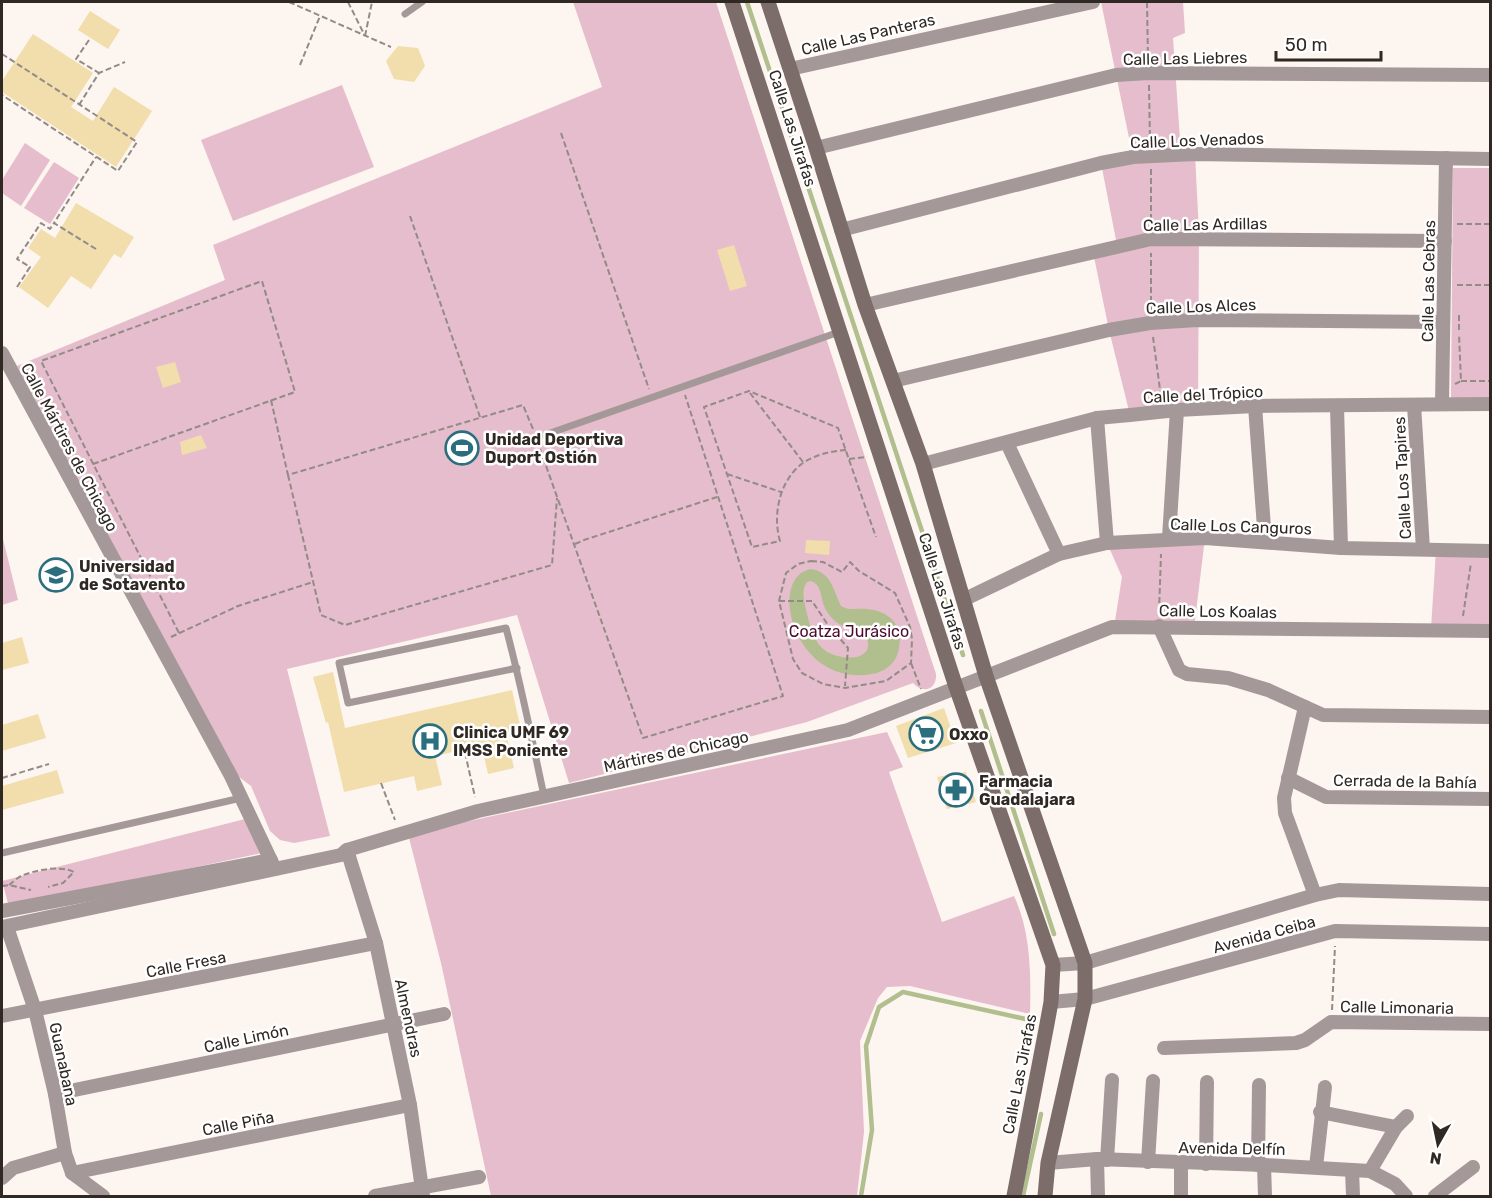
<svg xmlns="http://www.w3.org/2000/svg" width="1492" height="1198" font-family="Rubik,sans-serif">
<rect width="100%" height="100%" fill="#fdf5ef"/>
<!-- green -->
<g fill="#e6bdcc">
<path d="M 573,2 L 716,2 L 936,674 C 937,690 923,694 913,683 L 807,722 L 569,783 L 517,615 L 287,669 L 330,836 L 294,843 L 280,840 L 270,831 L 251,786 L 239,777 L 17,366 L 225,280 L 213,245 L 602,87 Z"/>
<polygon points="1101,2 1183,2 1185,33 1173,38 1181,154 1195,154 1199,234 1198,409 1130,415 1109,330 1093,252 1117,245 1101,163 1133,157"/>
<polygon points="342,85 374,167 233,221 201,140"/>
<polygon points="25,143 50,160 21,206 2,193 2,180"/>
<polygon points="54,162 79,178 50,224 24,208"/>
<polygon points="1453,168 1490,168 1490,399 1451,399"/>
<polygon points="2,535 18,600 2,605"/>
<polygon points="1205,538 1194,628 1114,627 1122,577 1107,543"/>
<polygon points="1436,550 1490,551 1490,631 1431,629"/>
<path d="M 887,732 L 903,767 L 889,772 L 942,922 L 1014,896 C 1031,932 1031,975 1030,1014 L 910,986 L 887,987 L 878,998 L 860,1041 L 864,1132 L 857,1196 L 491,1196 L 441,963 L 408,834 Z"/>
<polygon points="245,819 262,853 9,907 2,881"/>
</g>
<!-- water -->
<path fill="#b1bf8e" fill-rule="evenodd" d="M 811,569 C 831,572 833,589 841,606 C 849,611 858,608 867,609 C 889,611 904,625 899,648 C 897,662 886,672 872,674 C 794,688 766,577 811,569 ZM 811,581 C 823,585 820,600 826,610 C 837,629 850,626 866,636 C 878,664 835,661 822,648 C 812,638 809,622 806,609 C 804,600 801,590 807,582 Z"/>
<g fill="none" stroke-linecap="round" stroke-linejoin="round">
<!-- stream -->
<g stroke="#b1bf8e" stroke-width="4.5">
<polyline points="747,2 963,655"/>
<polyline points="981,711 1054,934"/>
<polyline points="861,1196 872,1130 866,1046 879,1007 903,992 1030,1020"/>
<polyline points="1023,1196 1041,1114"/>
</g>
</g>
<!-- building -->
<g fill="#f1deac">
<polygon points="90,11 120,30 108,49 78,30"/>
<polygon points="33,34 93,73 71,107 93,121 114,87 152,111 116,167 2,92 2,81"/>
<polygon points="398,46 418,48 425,66 414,82 394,79 386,61"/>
<polygon points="76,203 134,237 121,258 114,254 91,289 71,276 48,308 19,287 41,257 28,248 41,229 55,238"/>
<polygon points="734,245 747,286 730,291 717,250"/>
<polygon points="175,362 181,382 163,388 156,367"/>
<polygon points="201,435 207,448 182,455 180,442"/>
<polygon points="806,540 830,541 829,555 805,553"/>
<polygon points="22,637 29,663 2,670 2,643"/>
<polygon points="333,672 345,728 512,690 522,734 507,737 514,768 488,774 481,743 456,748 457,751 435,756 442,785 417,791 414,776 344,792 328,722 326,723 313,677"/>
<polygon points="944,708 956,743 908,758 896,726"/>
<polygon points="38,714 46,738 2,751 2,725"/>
<polygon points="57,770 64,793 2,810 2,786"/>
<polygon points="966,772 976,802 947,809 937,777"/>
</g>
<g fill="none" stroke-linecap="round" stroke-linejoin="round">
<!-- path -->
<g stroke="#938b86" stroke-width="2" stroke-dasharray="6 3" stroke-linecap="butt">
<polyline points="289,2 391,47"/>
<polyline points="348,2 365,36"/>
<polyline points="1147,2 1148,59"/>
<polyline points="365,36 372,2"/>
<polyline points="89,40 76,59 99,73"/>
<polyline points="2,54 137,142 118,171 2,95"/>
<polyline points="300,65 320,16"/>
<polyline points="1149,85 1150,143"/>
<polyline points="79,105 99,73 125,62"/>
<polyline points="561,133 649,389"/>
<polyline points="1151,169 1151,227"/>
<polyline points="410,216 480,417"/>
<polyline points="1457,224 1490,224"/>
<polyline points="96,249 54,223 96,157"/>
<polyline points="1457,285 1490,285"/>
<polyline points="17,287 30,267 17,259 41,223 50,229 54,223"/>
<polyline points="1151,311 1151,253"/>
<polyline points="1459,315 1459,333"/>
<polyline points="1153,337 1161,397"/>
<polyline points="1461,381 1490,381"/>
<polyline points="1455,384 1461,381 1459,334"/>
<polyline points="750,393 803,462"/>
<polyline points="271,400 288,475 523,405 533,429"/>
<polyline points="540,449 643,738 783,696 685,395"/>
<path d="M 846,450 C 832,451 818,454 806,461 C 780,477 772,514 780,541 L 752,547 L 704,407 L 749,391 L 838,428 C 851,465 863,501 876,537"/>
<polyline points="849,459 867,457"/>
<polyline points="93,464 295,392 262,281 41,361 179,633"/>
<polyline points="727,474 781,492"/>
<polyline points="288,475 321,615 345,625 552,565 557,498"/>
<polyline points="575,544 584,540 717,497"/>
<polygon points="811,561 823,562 842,572 850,562 859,571 895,593 910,627 912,639 911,663 886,681 845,688 823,684 802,673 793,659 779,601 786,573 798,564"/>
<polyline points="779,601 812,601 828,625 848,648 845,686"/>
<polyline points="1159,612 1161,554"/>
<polyline points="1463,616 1471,563"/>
<polyline points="171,637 238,606 313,582"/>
<polyline points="911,663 921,689"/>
<polyline points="463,744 475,797"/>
<polyline points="2,778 49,764"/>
<polyline points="381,783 395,820"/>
<path d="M 9,885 C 13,882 17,878 21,876 C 35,870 60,865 74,872 L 63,883 L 48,887"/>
<polyline points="2,886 9,885 31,890"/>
<polyline points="1332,1010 1335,946"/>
</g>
<!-- lane -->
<g stroke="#a49998" stroke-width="7">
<polyline points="405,14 422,2"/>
<polyline points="536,438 839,332"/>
<path d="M 517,668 L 348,703 L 339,663 L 506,628 C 521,684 532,740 544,796"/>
<polyline points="2,853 241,798"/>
</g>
<!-- street -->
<g stroke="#a49998" stroke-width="14">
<polyline points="790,69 1093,2"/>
<polyline points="816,148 1116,75 1148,73 1490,75"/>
<polyline points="841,230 1101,163 1133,157 1195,154 1490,159"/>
<polyline points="865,305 1151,239 1445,241"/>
<polyline points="2,353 231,776 275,869"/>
<polyline points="893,381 1109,330 1150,323 1197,320 1443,322"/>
<polyline points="1442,404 1446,158"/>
<polyline points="1414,405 1423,549"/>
<polyline points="1255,406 1265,541"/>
<polyline points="1337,407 1341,548"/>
<polyline points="1097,418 1107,543"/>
<polyline points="1007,443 1059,554"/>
<polyline points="923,464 1097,418 1130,415 1177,410 1255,406 1490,404"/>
<polyline points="1169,538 1177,410"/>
<polyline points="965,599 1059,554 1107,543 1205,538 1341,548 1490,551"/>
<polyline points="1159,626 1179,670 1187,674 1228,678 1268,690 1323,715 1490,717"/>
<polyline points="1305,707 1284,798 1285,813 1315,895"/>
<polyline points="1288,778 1326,797 1490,799"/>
<polyline points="347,850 376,943 410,1105 423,1196"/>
<polyline points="2,911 271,860"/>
<polyline points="2,927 341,855 347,850 478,811 848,730 1112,627 1490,631"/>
<polyline points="7,927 35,1010 55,1094 65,1153 72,1173 103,1196"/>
<polyline points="1053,965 1085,963 1315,895 1339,890 1490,894"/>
<polyline points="1051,1002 1085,999 1335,931 1490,934"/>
<polyline points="2,1016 376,943"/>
<polyline points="1164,1048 1296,1043 1305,1040 1331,1022 1490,1024"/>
<polyline points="55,1094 444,1014"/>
<polyline points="1320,1112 1396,1127"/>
<polyline points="1097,1159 1098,1196"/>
<polyline points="1107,1160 1112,1080"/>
<polyline points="1148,1162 1153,1081"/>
<polyline points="1048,1163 1097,1159 1264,1165 1370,1171 1395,1184 1406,1196"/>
<polyline points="1181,1163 1181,1196"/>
<polyline points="1206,1164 1207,1082"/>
<polyline points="1258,1165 1259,1085"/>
<polyline points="1264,1165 1265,1196"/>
<polyline points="1316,1167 1325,1087"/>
<polyline points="1352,1170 1353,1196"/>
<polyline points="1370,1171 1396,1127 1407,1116"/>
<polyline points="72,1173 410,1105"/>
<polyline points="2,1178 13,1168 65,1153"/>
<polyline points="375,1196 479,1177"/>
<polyline points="1435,1196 1473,1167"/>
</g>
<!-- secondary -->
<g stroke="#7c6c6a" stroke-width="15">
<polyline points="732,2 956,687 1053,965 1051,1002 1047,1024 1014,1196"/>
<polyline points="768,2 816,148 865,305 923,464 986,676 1085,963 1085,999 1048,1163 1045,1196"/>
</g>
</g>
<!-- icons -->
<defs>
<symbol id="stadium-ring" viewBox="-11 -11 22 22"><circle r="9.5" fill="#fff" stroke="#2b6f7f" stroke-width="1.5"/><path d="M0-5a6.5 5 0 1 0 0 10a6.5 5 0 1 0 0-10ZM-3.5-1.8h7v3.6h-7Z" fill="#2b6f7f"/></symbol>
<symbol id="university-ring" viewBox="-11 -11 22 22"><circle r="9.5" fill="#fff" stroke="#2b6f7f" stroke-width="1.5"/><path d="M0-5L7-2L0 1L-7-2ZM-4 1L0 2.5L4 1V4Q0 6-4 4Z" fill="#2b6f7f"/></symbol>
<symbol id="supermarket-ring" viewBox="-11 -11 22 22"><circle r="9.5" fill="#fff" stroke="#2b6f7f" stroke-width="1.5"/><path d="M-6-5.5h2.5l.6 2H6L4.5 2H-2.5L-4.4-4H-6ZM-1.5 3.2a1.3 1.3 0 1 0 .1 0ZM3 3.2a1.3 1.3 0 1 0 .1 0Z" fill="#2b6f7f"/></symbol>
<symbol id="hospital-ring" viewBox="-11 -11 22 22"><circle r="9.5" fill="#fff" stroke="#2b6f7f" stroke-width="1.5"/><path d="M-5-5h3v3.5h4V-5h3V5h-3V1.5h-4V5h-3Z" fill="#2b6f7f"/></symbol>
<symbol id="pharmacy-ring" viewBox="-11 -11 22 22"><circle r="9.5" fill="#fff" stroke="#2b6f7f" stroke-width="1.5"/><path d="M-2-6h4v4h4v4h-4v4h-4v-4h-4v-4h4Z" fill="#2b6f7f"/></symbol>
</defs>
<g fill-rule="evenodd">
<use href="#stadium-ring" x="443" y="429" width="38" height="38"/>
<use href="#university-ring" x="37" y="556" width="38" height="38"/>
<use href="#supermarket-ring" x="907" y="715" width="38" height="38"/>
<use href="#hospital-ring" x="411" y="722" width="38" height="38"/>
<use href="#pharmacy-ring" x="937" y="771" width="38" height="38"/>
</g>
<g text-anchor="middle" stroke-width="5" stroke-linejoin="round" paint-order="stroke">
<!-- street labels -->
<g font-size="16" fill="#2f2823" stroke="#fff">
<text transform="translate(868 34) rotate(-13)" y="6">Calle Las Panteras</text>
<text transform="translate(1185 58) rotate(-1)" y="6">Calle Las Liebres</text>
<text transform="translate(793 128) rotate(72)" y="6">Calle Las Jirafas</text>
<text transform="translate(1197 140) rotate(-2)" y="6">Calle Los Venados</text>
<text transform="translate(1205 224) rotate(-1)" y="6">Calle Las Ardillas</text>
<text transform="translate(1428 281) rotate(-89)" y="6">Calle Las Cebras</text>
<text transform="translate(1201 306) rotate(-2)" y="6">Calle Los Alces</text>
<text transform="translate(1203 394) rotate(-3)" y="6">Calle del Trópico</text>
<text transform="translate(70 447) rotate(62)" y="6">Calle Mártires de Chicago</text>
<text transform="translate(1402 478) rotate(-93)" y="6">Calle Los Tapires</text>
<text transform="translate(1241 526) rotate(2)" y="6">Calle Los Canguros</text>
<text transform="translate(943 591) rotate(72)" y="6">Calle Las Jirafas</text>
<text transform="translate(1218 611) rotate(1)" y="6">Calle Los Koalas</text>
<text transform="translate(676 751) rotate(-12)" y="6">Mártires de Chicago</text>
<text transform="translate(1405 781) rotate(1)" y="6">Cerrada de la Bahía</text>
<text transform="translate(1264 934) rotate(-15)" y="6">Avenida Ceiba</text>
<text transform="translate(186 964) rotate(-11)" y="6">Calle Fresa</text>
<text transform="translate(1397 1007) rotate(1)" y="6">Calle Limonaria</text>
<text transform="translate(409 1018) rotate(78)" y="6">Almendras</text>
<text transform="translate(246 1038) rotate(-12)" y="6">Calle Limón</text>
<text transform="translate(64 1064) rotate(78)" y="6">Guanabana</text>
<text transform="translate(1019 1074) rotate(-79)" y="6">Calle Las Jirafas</text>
<text transform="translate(238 1123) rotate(-11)" y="6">Calle Piña</text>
<text transform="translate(1232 1148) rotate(1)" y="6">Avenida Delfín</text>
</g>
<!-- poi labels -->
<g font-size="16" font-weight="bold" fill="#2f2823" stroke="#fff" text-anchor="start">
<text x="485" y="445">Unidad Deportiva<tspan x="485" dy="18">Duport Ostión</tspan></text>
<text x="79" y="572">Universidad<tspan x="79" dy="18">de Sotavento</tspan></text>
<text x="453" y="738">Clinica UMF 69<tspan x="453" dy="18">IMSS Poniente</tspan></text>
<text x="949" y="740">Oxxo</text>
<text x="979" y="787">Farmacia<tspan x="979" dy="18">Guadalajara</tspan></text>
</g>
<!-- park labels -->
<g font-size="16" fill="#4c0c2c" stroke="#fff">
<text x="849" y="637">Coatza Jurásico</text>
</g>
</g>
<!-- border -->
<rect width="1492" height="1198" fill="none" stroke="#2f2823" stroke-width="6"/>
<!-- north arrow -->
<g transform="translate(1438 1144) rotate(189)" stroke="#ffffff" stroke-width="4.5" paint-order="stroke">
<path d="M0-4.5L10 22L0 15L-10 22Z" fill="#2f2823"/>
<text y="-9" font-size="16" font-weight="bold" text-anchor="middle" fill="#2f2823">N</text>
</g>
<!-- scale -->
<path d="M1276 51v9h105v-9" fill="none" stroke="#2f2823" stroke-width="3"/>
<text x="1285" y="51" font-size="18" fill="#2f2823" stroke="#ffffff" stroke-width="4.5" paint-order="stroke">50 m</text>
</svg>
